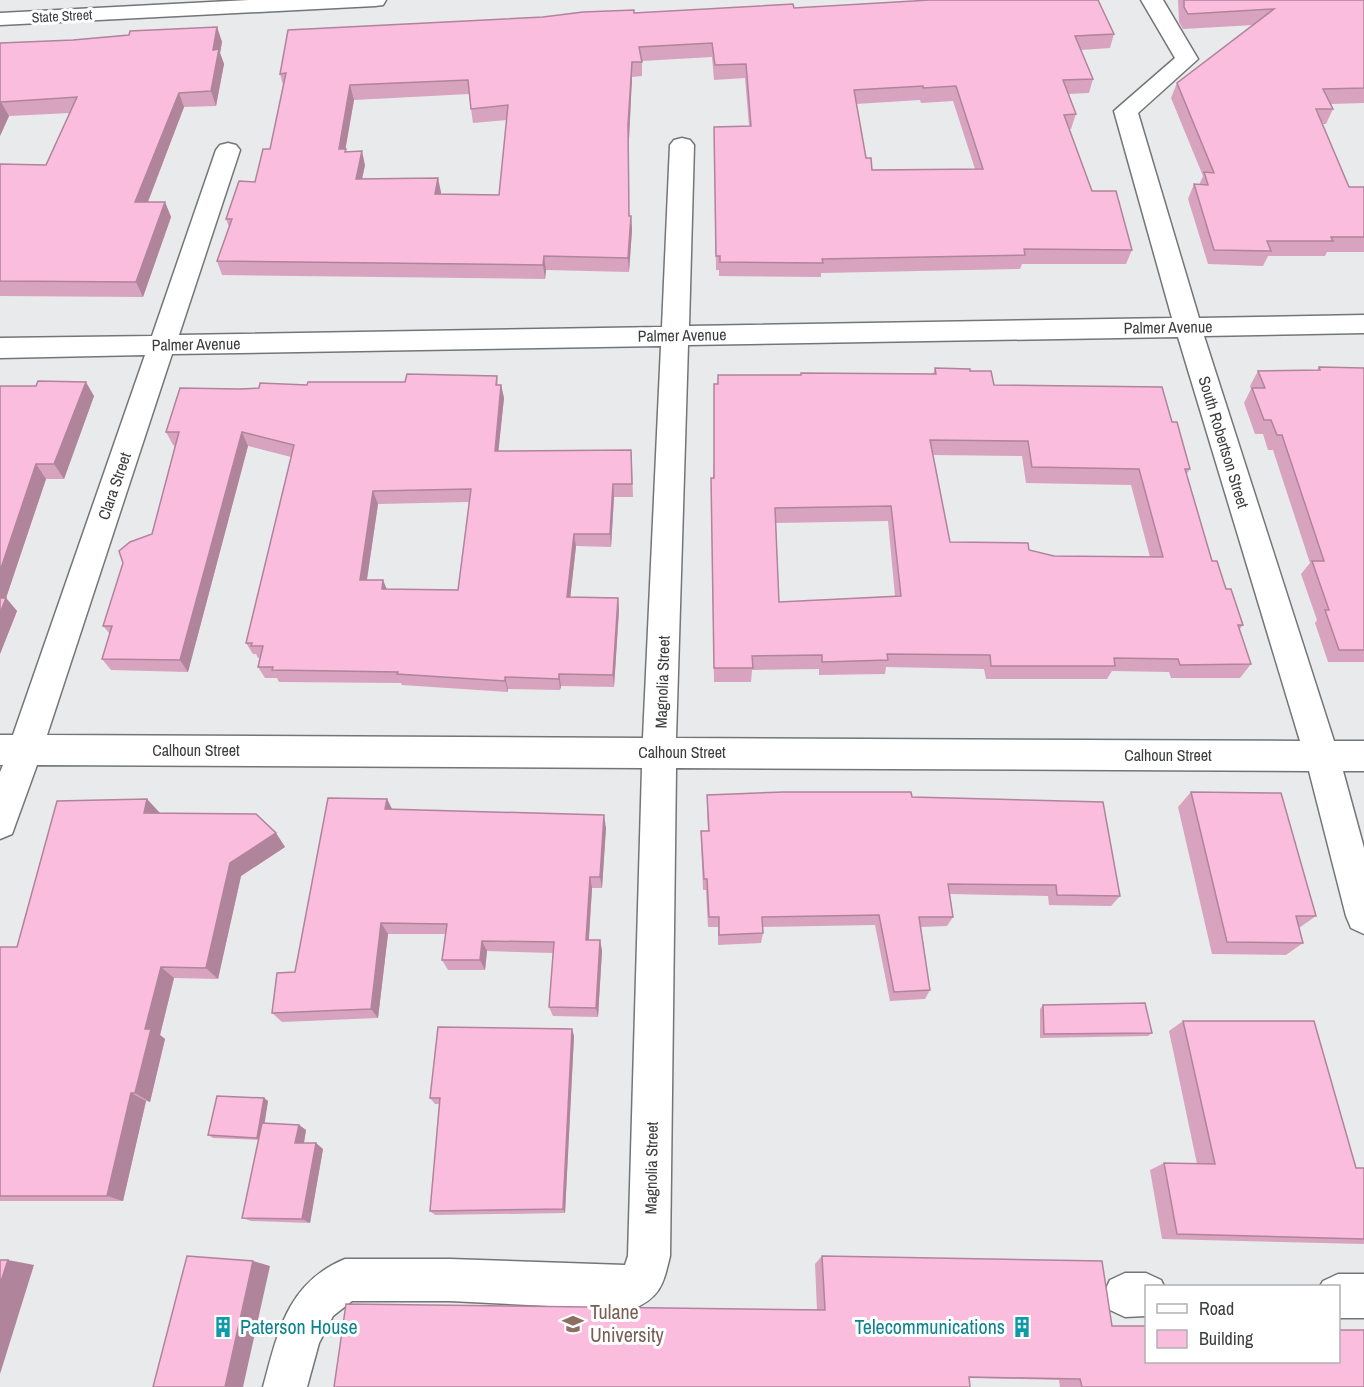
<svg xmlns="http://www.w3.org/2000/svg" width="1364" height="1387" font-family="'Archivo Narrow',sans-serif">
<rect width="100%" height="100%" fill="#e9eaeb"/>
<g fill="none" stroke-linecap="round" stroke-linejoin="round">
<defs>
<g id="minor">
<polygon points="249,0 386,0 383,5 375,6 0,25 0,13"/>
<path d="M 1141,0 L 1163,0 L 1198,59 L 1138,113 L 1199,318 L 1364,315 L 1364,333 L 1204,336 L 1334,741 L 1364,741 L 1364,771 L 1343,771 L 1364,848 L 1364,934 L 1351,928 L 1346,916 L 1309,771 L 676,768 L 670,1256 C 663,1285 661,1297 631,1310 L 450,1301 L 352,1301 L 333,1316 L 319,1343 L 307,1387 L 263,1387 C 278,1332 287,1283 345,1259 L 450,1259 L 625,1265 L 628,1256 L 642,768 L 37,765 L 12,834 L 0,839 L 0,772 L 3,765 L 0,765 L 0,735 L 13,735 L 145,355 L 0,358 L 0,338 L 152,336 L 216,150 L 220,145 L 228,143 L 236,145 L 240,150 L 179,335 L 662,327 L 670,145 L 674,140 L 682,138 L 690,140 L 694,145 L 689,326 L 1172,318 L 1114,111 L 1175,58 ZM 1178,337 L 1300,741 L 676,738 L 688,345 ZM 661,346 L 643,738 L 47,735 L 172,354 Z"/>
<polygon points="1125,1273 1146,1273 1161,1280 1164,1286 1146,1286 1146,1316 1125,1317 1110,1310 1103,1295 1110,1280"/>
<polygon points="1338,1274 1364,1274 1364,1318 1338,1318 1338,1286 1320,1286 1323,1281"/>
</g>
</defs>
<!-- minor casing -->
<use href="#minor" stroke="#747576" stroke-width="3"/>
<!-- minor -->
<use href="#minor" fill="#fff" fill-rule="evenodd"/>
</g>
<!-- wall -->
<g fill="#d8a3bf" fill-rule="evenodd">
<polygon points="1178,0 1364,0 1364,103 1331,104 1333,109 1326,124 1322,124 1349,187 1364,187 1364,252 1327,252 1325,256 1268,256 1263,266 1208,264 1188,199 1194,184 1199,185 1203,176 1171,98 1177,83 1254,25 1183,29 1179,22"/>
<path d="M 794,8 L 1114,34 L 1110,48 L 1081,50 L 1093,79 L 1089,93 L 1068,94 L 1076,114 L 1071,129 L 1069,129 L 1092,191 L 1132,250 L 1126,264 L 1022,264 L 1020,269 L 821,273 L 821,277 L 719,276 L 719,270 L 716,270 L 714,127 L 749,126 L 745,78 L 714,80 L 712,57 L 642,61 L 642,76 L 632,77 L 629,139 L 629,216 L 631,216 L 632,230 L 629,272 L 546,270 L 545,279 L 222,275 L 217,261 L 229,227 L 226,219 L 255,182 L 270,149 L 283,85 L 280,74 L 634,13 ZM 469,94 L 473,123 L 507,120 L 499,195 L 441,194 L 441,192 L 362,179 L 365,165 L 347,152 L 345,149 L 354,100 ZM 920,100 L 921,103 L 953,101 L 975,169 L 872,170 L 866,158 L 856,104 Z"/>
<polygon points="217,27 222,42 220,53 224,64 216,106 184,107 148,202 165,202 171,217 143,297 0,296 0,164 46,165 70,113 9,116 0,136 0,43 73,40"/>
<polygon points="1319,367 1364,368 1364,662 1328,662 1315,623 1317,620 1301,574 1310,563 1273,450 1268,450 1263,434 1255,434 1244,403 1251,389 1250,386 1258,371 1317,370"/>
<path d="M 935,368 L 970,371 L 994,385 L 1172,422 L 1190,469 L 1186,475 L 1212,561 L 1243,625 L 1239,630 L 1251,664 L 1240,678 L 1171,678 L 1169,672 L 1112,671 L 1107,679 L 986,679 L 984,669 L 886,667 L 885,674 L 819,675 L 819,669 L 752,670 L 751,682 L 714,682 L 711,493 L 711,478 L 713,478 L 718,375 L 933,374 ZM 933,455 L 1022,456 L 1026,483 L 1131,485 L 1150,557 L 1054,556 L 950,542 ZM 888,521 L 895,596 L 779,602 L 776,523 Z"/>
<path d="M 497,376 L 498,385 L 501,385 L 504,398 L 498,451 L 632,464 L 633,497 L 614,497 L 611,547 L 576,546 L 570,597 L 618,598 L 619,610 L 614,687 L 561,686 L 560,690 L 508,689 L 508,692 L 402,685 L 401,683 L 279,682 L 277,678 L 265,678 L 258,667 L 260,658 L 258,658 L 256,654 L 253,654 L 246,643 L 291,457 L 248,446 L 188,672 L 111,670 L 102,659 L 110,634 L 103,626 L 152,534 L 175,446 L 173,445 L 166,432 L 240,389 L 307,385 L 405,382 ZM 469,502 L 458,590 L 387,589 L 367,580 L 378,504 Z"/>
<polygon points="0,386 36,386 94,396 64,479 46,479 6,598 17,611 0,654"/>
<polygon points="1191,792 1316,916 1299,928 1303,943 1286,955 1212,954 1178,807"/>
<polygon points="707,795 912,797 1120,896 1111,906 1049,905 1048,896 950,894 953,917 947,926 921,927 930,990 925,999 890,1001 875,925 762,927 763,933 761,943 718,945 718,927 708,927 706,890 703,890 701,842 701,831 708,831 707,807"/>
<polygon points="387,799 392,809 606,828 602,888 592,888 589,940 600,940 602,951 598,1017 553,1016 549,1007 553,953 487,951 485,970 448,970 442,960 446,934 388,934 378,1018 282,1022 272,1013"/>
<polygon points="160,813 276,833 285,847 241,876 218,979 174,978 160,1035 165,1039 150,1102 146,1101 123,1201 0,1201 0,947 17,947"/>
<polygon points="1043,1005 1152,1033 1148,1036 1040,1038 1040,1009"/>
<polygon points="1183,1021 1356,1168 1364,1168 1364,1244 1162,1239 1150,1170 1164,1163 1197,1164 1169,1031"/>
<polygon points="574,1036 565,1213 435,1215 430,1211 440,1104 435,1104 430,1098"/>
<polygon points="264,1098 268,1101 264,1123 299,1125 306,1130 304,1143 323,1149 310,1223 251,1221 242,1218 259,1140 213,1138 208,1135"/>
<polygon points="822,1256 1112,1326 1364,1387 1060,1387 1059,1380 969,1378 817,1310 815,1264"/>
</g>
<!-- shaded-wall -->
<g fill="#b0849b">
<polygon points="217,27 222,42 220,53 224,64 216,106 211,91 213,50"/>
<polygon points="632,62 632,77 629,139 629,230 628,125"/>
<polygon points="350,85 354,100 343,163 339,149"/>
<polygon points="179,93 184,107 142,217 135,202"/>
<polygon points="1,102 9,116 0,136 0,104"/>
<polygon points="362,151 365,165 359,193 356,179"/>
<polygon points="438,178 441,192 438,208 435,194"/>
<polygon points="165,202 171,217 143,297 136,282"/>
<polygon points="631,216 632,230 629,272 628,258"/>
<polygon points="544,256 546,270 545,279 543,265"/>
<polygon points="86,382 94,396 64,479 54,464"/>
<polygon points="501,385 504,398 497,465 495,451"/>
<polygon points="242,432 248,446 188,672 180,660"/>
<polygon points="36,464 46,479 6,598 17,611 0,654 0,571"/>
<polygon points="613,484 614,497 611,547 610,534"/>
<polygon points="373,491 378,504 365,592 360,580"/>
<polygon points="574,534 576,546 569,609 567,597"/>
<polygon points="383,580 388,592 382,589"/>
<polygon points="618,598 619,610 614,687 613,675"/>
<polygon points="559,674 561,686 560,690 559,679"/>
<polygon points="505,677 508,689 508,692 505,681"/>
<polygon points="147,799 160,813 144,813"/>
<polygon points="387,799 393,811 385,809"/>
<polygon points="604,815 606,828 602,888 600,877"/>
<polygon points="276,833 285,847 241,876 218,979 206,968 230,863"/>
<polygon points="590,877 592,888 588,950 586,940"/>
<polygon points="381,923 388,934 378,1018 371,1009"/>
<polygon points="600,940 602,951 598,1017 596,1008"/>
<polygon points="482,941 487,951 485,970 480,960"/>
<polygon points="161,967 174,978 160,1035 165,1039 150,1102 135,1093 145,1029"/>
<polygon points="572,1029 574,1036 565,1213 563,1209"/>
<polygon points="131,1093 146,1101 123,1201 107,1196"/>
<polygon points="264,1098 268,1101 262,1140 257,1138"/>
<polygon points="299,1125 306,1130 303,1148 295,1143"/>
<polygon points="316,1143 323,1149 310,1223 302,1219"/>
<polygon points="8,1260 34,1265 0,1374 0,1284"/>
<polygon points="253,1261 270,1266 243,1387 225,1387"/>
</g>
<!-- building -->
<g fill="#fbbdde" stroke="#b0849b" stroke-width="1.5" fill-rule="evenodd">
<path d="M 930,0 L 1098,0 L 1114,34 L 1075,36 L 1093,79 L 1063,80 L 1076,114 L 1064,115 L 1092,191 L 1116,191 L 1132,250 L 1024,249 L 1025,255 L 822,259 L 823,263 L 720,262 L 720,256 L 716,256 L 714,127 L 751,126 L 746,64 L 715,65 L 712,43 L 639,47 L 642,62 L 632,62 L 628,125 L 629,216 L 631,216 L 628,258 L 544,256 L 543,265 L 217,261 L 232,219 L 226,219 L 239,181 L 255,182 L 263,149 L 270,149 L 286,73 L 280,74 L 288,30 L 543,17 L 583,12 L 634,10 L 634,13 L 793,4 L 794,8 ZM 468,80 L 471,109 L 508,105 L 499,195 L 435,194 L 438,178 L 356,179 L 362,151 L 345,152 L 346,149 L 339,149 L 350,85 ZM 923,86 L 923,88 L 956,86 L 983,169 L 872,170 L 871,158 L 866,158 L 854,90 Z"/>
<polygon points="1184,0 1364,0 1364,88 1323,89 1333,109 1316,109 1349,187 1364,187 1364,237 1331,237 1333,241 1267,241 1271,251 1214,250 1194,184 1208,185 1204,172 1214,173 1177,83 1274,9 1188,14 1184,7"/>
<polygon points="217,27 213,50 219,49 211,91 179,93 135,202 165,202 136,282 0,281 0,164 46,165 77,97 1,102 0,104 0,43 73,40 129,35 130,31"/>
<polygon points="1319,367 1364,368 1364,650 1339,650 1325,610 1329,610 1312,561 1324,561 1282,435 1277,435 1271,420 1264,420 1252,388 1265,388 1258,371 1320,370"/>
<path d="M 935,368 L 970,369 L 970,371 L 991,371 L 994,385 L 1162,387 L 1172,422 L 1177,422 L 1190,469 L 1185,469 L 1212,561 L 1217,561 L 1226,589 L 1231,589 L 1243,625 L 1238,625 L 1251,664 L 1180,665 L 1178,659 L 1114,658 L 1115,666 L 991,666 L 990,655 L 887,654 L 888,660 L 822,662 L 822,655 L 752,656 L 753,668 L 714,668 L 711,478 L 714,478 L 714,384 L 718,384 L 718,375 L 801,375 L 801,373 L 936,374 ZM 930,440 L 1028,441 L 1032,467 L 1139,469 L 1163,557 L 1054,556 L 1029,550 L 1028,543 L 950,542 ZM 891,506 L 901,596 L 779,602 L 775,508 Z"/>
<path d="M 407,374 L 497,376 L 496,385 L 501,385 L 495,451 L 631,450 L 632,484 L 613,484 L 610,534 L 574,534 L 567,597 L 618,598 L 613,675 L 559,674 L 559,679 L 505,677 L 505,681 L 397,674 L 398,672 L 272,670 L 273,667 L 258,667 L 263,646 L 251,646 L 252,643 L 246,643 L 294,445 L 242,432 L 180,660 L 102,659 L 112,626 L 103,626 L 123,563 L 119,551 L 130,542 L 152,534 L 179,432 L 166,432 L 180,388 L 240,389 L 259,388 L 260,383 L 307,385 L 308,382 L 405,382 ZM 471,489 L 458,590 L 382,589 L 383,580 L 360,580 L 373,491 Z"/>
<polygon points="38,381 86,382 54,464 36,464 0,571 0,386 36,386"/>
<polygon points="0,598 6,598 0,613"/>
<polygon points="784,792 911,792 912,797 1103,802 1120,896 1057,895 1056,885 948,884 953,917 919,917 930,990 894,992 879,915 762,917 763,933 719,935 719,917 709,917 707,879 704,879 701,831 709,831 707,795"/>
<polygon points="1191,792 1281,793 1316,916 1296,916 1303,943 1227,942"/>
<polygon points="328,798 387,799 385,809 604,815 600,877 590,877 586,940 600,940 596,1008 549,1007 554,942 482,941 480,960 442,960 447,924 381,923 371,1009 272,1013 277,973 295,972"/>
<polygon points="147,799 144,813 256,814 276,833 230,863 206,968 161,967 145,1029 151,1029 135,1093 131,1093 107,1196 0,1196 0,947 17,947 57,801"/>
<polygon points="1145,1003 1152,1033 1044,1034 1043,1005"/>
<polygon points="1183,1021 1314,1021 1356,1168 1364,1168 1364,1239 1177,1234 1164,1163 1215,1164"/>
<polygon points="438,1027 572,1029 563,1209 430,1211 440,1098 430,1098"/>
<polygon points="217,1096 264,1098 257,1138 208,1135"/>
<polygon points="262,1123 299,1125 295,1143 316,1143 302,1219 242,1218"/>
<polygon points="187,1256 253,1261 225,1387 153,1387"/>
<polygon points="822,1256 1102,1261 1112,1326 1146,1326 1146,1362 1338,1362 1338,1330 1364,1330 1364,1387 1082,1387 1080,1379 969,1377 970,1387 334,1387 346,1304 825,1310"/>
<polygon points="0,1260 8,1260 0,1284"/>
</g>
<!-- icons -->
<defs>
<symbol id="university-bare" viewBox="-9 -9 18 18"><path d="M0-5L7-2L0 1L-7-2ZM-4 1L0 2.5L4 1V4Q0 6-4 4Z" fill="#8d6e63" stroke="#fff" stroke-width="2.5" paint-order="stroke"/></symbol>
<symbol id="building-bare" viewBox="-9 -9 18 18"><path d="M-4-6H4V6H1V3H-1V6H-4ZM-2.5-4.3h1.7v1.8h-1.7ZM.8-4.3h1.7v1.8H.8ZM-2.5-1h1.7V.8h-1.7ZM.8-1h1.7V.8H.8Z" fill="#0f9aa8" stroke="#fff" stroke-width="2.5" paint-order="stroke"/></symbol>
</defs>
<g fill-rule="evenodd">
<use href="#university-bare" x="558" y="1309" width="30" height="30"/>
<use href="#building-bare" x="208" y="1312" width="30" height="30"/>
<use href="#building-bare" x="1007" y="1312" width="30" height="30"/>
</g>
<g text-anchor="middle" stroke-width="6" stroke-linejoin="round" paint-order="stroke">
<!-- far-street labels -->
<g font-size="14" fill="#3c3d3d" stroke="#fff">
<text transform="translate(62 16) rotate(-3)" y="5">State Street</text>
</g>
<!-- street labels -->
<g font-size="16" fill="#3c3d3d" stroke="#fff">
<text transform="translate(1168 327) rotate(-1)" y="6">Palmer Avenue</text>
<text transform="translate(682 335) rotate(-1)" y="6">Palmer Avenue</text>
<text transform="translate(196 344) rotate(-1)" y="6">Palmer Avenue</text>
<text transform="translate(1224 442) rotate(73)" y="6">South Robertson Street</text>
<text transform="translate(114 486) rotate(-71)" y="6">Clara Street</text>
<text transform="translate(662 682) rotate(-88)" y="6">Magnolia Street</text>
<text x="196" y="756">Calhoun Street</text>
<text x="682" y="758">Calhoun Street</text>
<text x="1168" y="761">Calhoun Street</text>
<text transform="translate(651 1168) rotate(-89)" y="6">Magnolia Street</text>
</g>
<!-- near-education labels -->
<g font-size="20" fill="#785e54" stroke="#fff" text-anchor="start">
<text x="590" y="1319">Tulane<tspan x="590" dy="23">University</tspan></text>
</g>
<!-- near-culture labels -->
<g font-size="20" fill="#0d838f" stroke="#fff" text-anchor="start">
<text x="240" y="1334">Paterson House</text>
<text x="1005" y="1334" text-anchor="end">Telecommunications</text>
</g>
</g>
<!-- legend -->
<rect x="1145" y="1285" width="195" height="78" fill="#ffffff" stroke="#b1b1b1" stroke-width="1.5"/>
<rect x="1157" y="1304" width="30" height="9" fill="#ffffff" stroke="#b1b1b1" stroke-width="1.5"/>
<text x="1199" y="1315" font-size="18" fill="#3c3d3d">Road</text>
<rect x="1157" y="1330" width="30" height="18" fill="#fbbdde" stroke="#b1b1b1" stroke-width="1.5"/>
<text x="1199" y="1345" font-size="18" fill="#3c3d3d">Building</text>
</svg>
